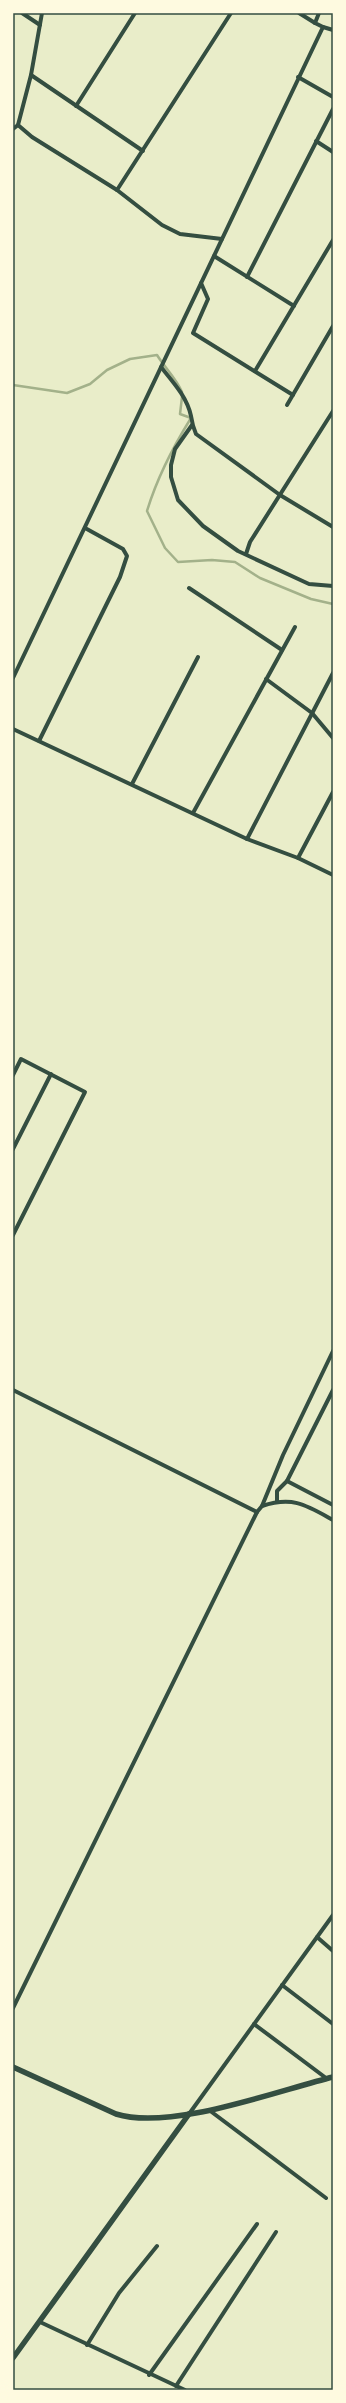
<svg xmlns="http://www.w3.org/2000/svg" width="346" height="2403" font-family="Lato,sans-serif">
<rect width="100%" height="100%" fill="#e9edc9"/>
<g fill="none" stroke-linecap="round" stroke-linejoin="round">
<!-- stream -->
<g stroke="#a3b18a" stroke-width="2.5">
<path d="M 13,385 L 67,393 L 90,384 L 107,370 L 130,359 L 157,355 C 165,368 176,378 182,392"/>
<path d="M 182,397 L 180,414 L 191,418 C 173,447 157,478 147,511 L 165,548 L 178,562 L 212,560 L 235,562 L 260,578 L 311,599 L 333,604"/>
</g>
<!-- minor -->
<g stroke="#344e41" stroke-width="4">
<polyline points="22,13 40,25"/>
<polyline points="42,13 31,75 18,125 32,137 117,190 162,225 180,234 222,239"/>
<polyline points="299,13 315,23"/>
<polyline points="323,27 333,30"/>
<polyline points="31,75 143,151"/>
<polyline points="298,77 333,97"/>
<polyline points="76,106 135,13"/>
<polyline points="13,129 18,125"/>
<polyline points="316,141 333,152"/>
<polyline points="117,190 231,13"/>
<polyline points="214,256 294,306"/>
<polyline points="247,277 333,109"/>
<polyline points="201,283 208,299 193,333 293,395"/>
<path d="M 161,367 C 173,382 187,397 191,416 C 192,423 193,427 196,434 L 280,495 L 333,527"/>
<polyline points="255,371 333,240"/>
<polyline points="287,405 333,326"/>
<polyline points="192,425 175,449 171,465 171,477 178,500 203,526 238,551 309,584 333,586"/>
<polyline points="246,554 250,542 333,411"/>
<polyline points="189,588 282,650"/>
<polyline points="13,678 323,27 315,23 319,13"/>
<polyline points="266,679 312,713 333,738"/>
<polyline points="13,729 247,839 298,858 333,875"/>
<polyline points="39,741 120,577 127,556 123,549 85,528"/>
<polyline points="132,784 198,657"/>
<polyline points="193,813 295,627"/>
<polyline points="247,839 333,673"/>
<polyline points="298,858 333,792"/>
<polyline points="13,1075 21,1059 85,1092 13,1235"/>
<polyline points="13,1149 51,1074"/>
<polyline points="13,1390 257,1512"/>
<polyline points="333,1390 287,1481 333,1505"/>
<polyline points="277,1501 277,1491 287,1481"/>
<path d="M 262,1506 C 293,1496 306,1505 333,1520"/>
<polyline points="317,1937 333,1951"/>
<polyline points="282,1985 333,2024"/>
<polyline points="13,2008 257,1512 262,1506 283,1455 333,1351"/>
<polyline points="254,2024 326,2078"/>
<polyline points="209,2110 326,2198"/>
<polyline points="189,2114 333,1915"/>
<polyline points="40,2322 185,2390"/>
<polyline points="87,2345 119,2293 157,2246"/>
<polyline points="149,2375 257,2224"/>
<polyline points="176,2386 276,2232"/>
</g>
<!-- tertiary -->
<g stroke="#344e41" stroke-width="5.5">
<path d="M 13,2067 L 116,2114 C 171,2131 276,2091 333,2077"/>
<polyline points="13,2358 189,2114"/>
</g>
</g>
<!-- border -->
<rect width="346" height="2403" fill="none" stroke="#fefae0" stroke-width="28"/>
<rect x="14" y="14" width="318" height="2375" fill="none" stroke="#344e41" stroke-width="1.5"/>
</svg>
